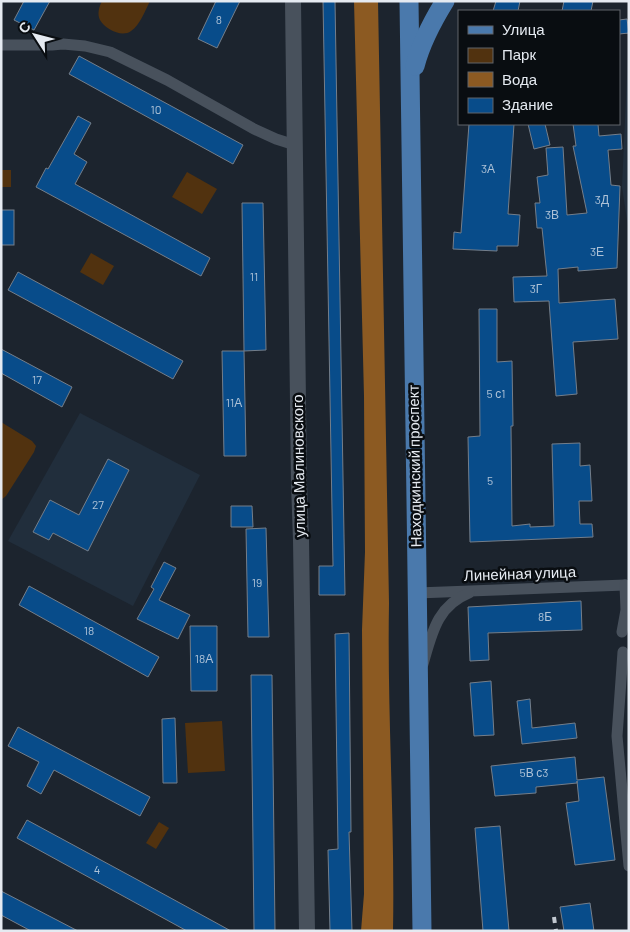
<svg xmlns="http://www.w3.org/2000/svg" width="630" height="932" font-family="Barlow,sans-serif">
<rect width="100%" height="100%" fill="#1c242e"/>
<!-- built -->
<g fill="#212e3c">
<polygon points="629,31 629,233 622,187"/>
<polygon points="80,413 200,475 133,606 8,541"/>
</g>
<!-- green -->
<g fill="#51320f">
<path d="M 102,1 L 150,1 C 145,11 140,25 131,31 C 122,38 105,29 100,20 C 97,14 99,7 102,1 Z"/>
<rect x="1" y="170" width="10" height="17"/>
<polygon points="187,172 217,189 202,214 172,197"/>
<polygon points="91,253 114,266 103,285 80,272"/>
<polygon points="1,422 32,441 36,446 34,452 6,496 1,500"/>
<polygon points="222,721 225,771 188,773 185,723"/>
<polygon points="159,822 169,828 156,849 146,843"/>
</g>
<!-- water -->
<path fill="#8c5a22" d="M 354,1 L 378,1 L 389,603 C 387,712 395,822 393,931 L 361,931 L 364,894 L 362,630 L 365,552 L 364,396 Z"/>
<!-- building -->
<g fill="#084c8a" stroke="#747e8a">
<polygon points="24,1 50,1 34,30 14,20"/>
<polygon points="216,1 240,1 217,48 198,39"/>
<polygon points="323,1 335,1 345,595 319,595 319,566 333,566"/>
<polygon points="496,1 520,1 518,11 493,11"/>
<polygon points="564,1 593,1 591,11 562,11"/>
<polygon points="627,19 629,33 619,34 619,20"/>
<polygon points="79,56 243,145 233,164 69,74"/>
<polygon points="78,116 91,123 74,154 87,162 75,184 210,258 201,276 36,187 46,168 48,169"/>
<polygon points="469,124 514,124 508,214 520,215 518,246 497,246 497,251 453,249 454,232 461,233"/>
<polygon points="528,124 545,124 550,145 534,149"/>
<polygon points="573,124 598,124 599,136 621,134 622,149 608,150 611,185 620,186 617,268 578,271 578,267 558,269 559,303 615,299 618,339 573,342 577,394 556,396 549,301 514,302 513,277 547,276 542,228 537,228 535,203 540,203 537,177 548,175 546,148 563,147 567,215 587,213 573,146 576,146"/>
<polygon points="242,203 263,203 266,350 244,351"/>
<rect x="1" y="210" width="13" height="35"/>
<polygon points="18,272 183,361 173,379 8,290"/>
<polygon points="479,309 497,309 497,362 512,361 513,426 511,426 512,526 530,524 530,527 554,526 552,444 580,443 580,466 590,465 592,501 579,501 580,524 592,524 593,537 470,542 468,437 480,436"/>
<polygon points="1,349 72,387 62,407 1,373"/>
<polygon points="222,351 244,351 246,456 224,456"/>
<polygon points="108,459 129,470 88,551 53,533 49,540 33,532 50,500 79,515"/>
<polygon points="231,506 252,506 253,527 231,527"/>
<polygon points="266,528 269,637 248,637 246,529"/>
<polygon points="164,562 176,568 159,600 190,615 178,639 137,619 154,589 151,587"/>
<polygon points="29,586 159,657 148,677 19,605"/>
<polygon points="581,601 582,630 488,633 489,660 470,661 468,607"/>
<polygon points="190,626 217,626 217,691 191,691"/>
<polygon points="349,633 351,832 349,832 352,931 330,931 328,850 338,849 335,634"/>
<polygon points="251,675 272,675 275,931 254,931"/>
<polygon points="491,681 494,735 474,736 470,683"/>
<polygon points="530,699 532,728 575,723 577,738 522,744 517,701"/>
<polygon points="175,718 177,783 163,783 162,719"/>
<polygon points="18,727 150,797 140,816 54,770 41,794 27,786 39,762 8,746"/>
<polygon points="575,757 577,780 604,777 615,860 575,865 566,803 579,801 577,781 577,783 536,787 536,793 495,796 491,766"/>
<polygon points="27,820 136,879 231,931 187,931 17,838"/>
<polygon points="500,826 509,931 483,931 475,828"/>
<polygon points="1,891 28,905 78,931 31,931 1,915"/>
<polygon points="590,903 594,931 564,931 560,907"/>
</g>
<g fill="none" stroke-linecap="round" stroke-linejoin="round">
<!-- street -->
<g stroke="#48515c" stroke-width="11">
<polyline points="1,45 52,45 63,44 85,46 110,52 167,80 254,129 276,139 295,145"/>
<polyline points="417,593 625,585"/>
<polyline points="622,632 626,610 625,585"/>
<polyline points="623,652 617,736 629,866"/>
<path d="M 423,664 C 432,633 437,606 469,593"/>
</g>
<!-- secondary -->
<polyline stroke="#48515c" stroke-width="16" points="293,1 299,483 301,540 307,931"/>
<!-- primary -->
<g stroke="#4a79ac" stroke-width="19">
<polyline points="409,1 422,931"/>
<path d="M 415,66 C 421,43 432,22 445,1"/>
</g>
<!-- rail -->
<polyline stroke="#c2c8d0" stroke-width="4" stroke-dasharray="6 6" stroke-linecap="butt" points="554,917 556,931"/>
</g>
<g text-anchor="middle" stroke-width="5" stroke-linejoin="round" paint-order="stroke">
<!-- number labels -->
<g font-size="12" fill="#aec2d7">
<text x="219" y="24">8</text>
<text x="156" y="114">10</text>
<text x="488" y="173">3А</text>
<text x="602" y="204">3Д</text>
<text x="552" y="219">3В</text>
<text x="597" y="256">3Е</text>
<text x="254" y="281">11</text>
<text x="536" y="293">3Г</text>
<text x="37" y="384">17</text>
<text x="496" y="398">5 с1</text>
<text x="234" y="407">11А</text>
<text x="490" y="485">5</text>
<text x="98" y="509">27</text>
<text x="257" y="587">19</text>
<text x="545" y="621">8Б</text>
<text x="89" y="635">18</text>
<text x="204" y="663">18А</text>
<text x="534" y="777">5В с3</text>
<text x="97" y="874">4</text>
</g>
<!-- street labels -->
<g font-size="15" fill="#e5eaf1" stroke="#090d11">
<text transform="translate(299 466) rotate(-91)" y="5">улица Малиновского</text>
<text transform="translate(415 466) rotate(-91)" y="5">Находкинский проспект</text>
<text transform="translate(520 574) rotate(-2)" y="5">Линейная улица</text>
</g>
</g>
<!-- border -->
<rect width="630" height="932" fill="none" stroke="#e5eaf1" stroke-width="5"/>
<!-- legend -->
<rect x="458" y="10" width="162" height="115" fill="#090d11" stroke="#61656b"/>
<rect x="468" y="26" width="25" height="8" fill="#4a79ac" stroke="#61656b"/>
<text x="502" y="35" font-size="15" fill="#e5eaf1">Улица</text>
<rect x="468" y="48" width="25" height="15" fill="#51320f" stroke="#61656b"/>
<text x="502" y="60" font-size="15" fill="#e5eaf1">Парк</text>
<rect x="468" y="72" width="25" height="15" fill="#8c5a22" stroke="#61656b"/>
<text x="502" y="85" font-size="15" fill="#e5eaf1">Вода</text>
<rect x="468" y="98" width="25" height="15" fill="#084c8a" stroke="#61656b"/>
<text x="502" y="110" font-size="15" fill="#e5eaf1">Здание</text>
<!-- north arrow -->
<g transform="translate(35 35) rotate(306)" stroke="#090d11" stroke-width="4" paint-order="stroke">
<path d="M0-4L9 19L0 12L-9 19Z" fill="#e5eaf1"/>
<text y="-8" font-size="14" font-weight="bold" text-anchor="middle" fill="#e5eaf1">С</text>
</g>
</svg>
